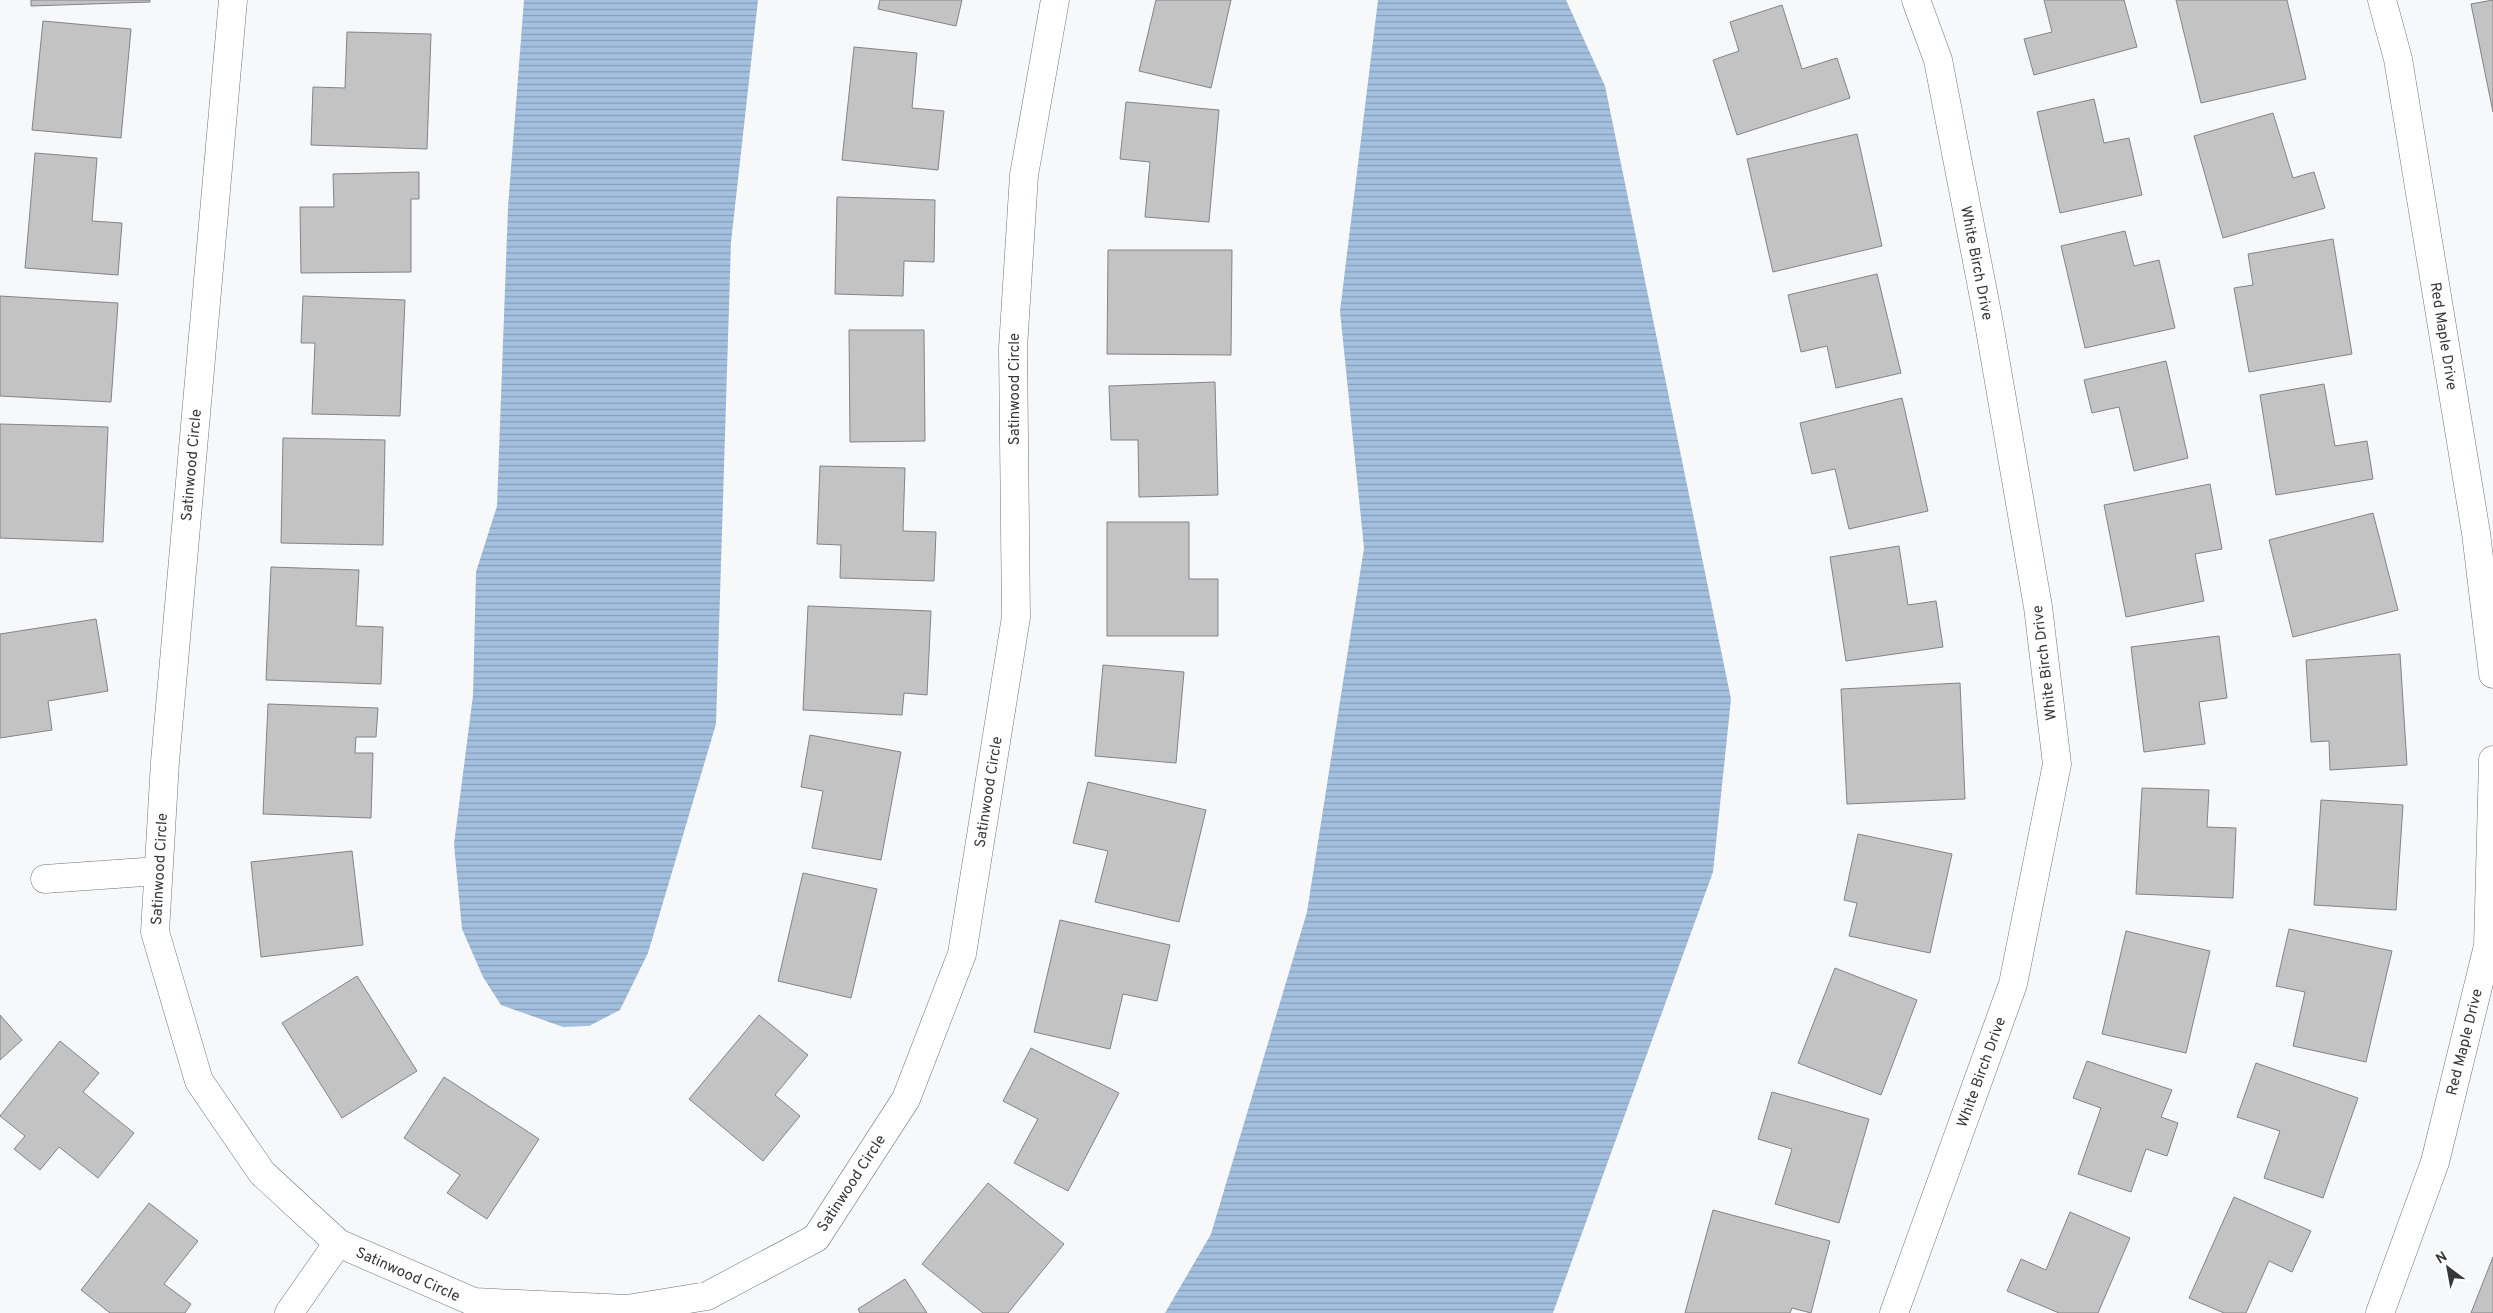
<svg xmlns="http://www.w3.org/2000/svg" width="2493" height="1313" font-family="Overpass,sans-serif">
<defs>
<pattern id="water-rules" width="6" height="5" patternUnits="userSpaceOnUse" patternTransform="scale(1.25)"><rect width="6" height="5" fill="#a4c0df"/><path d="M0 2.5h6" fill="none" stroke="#869db6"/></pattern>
</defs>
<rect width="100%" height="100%" fill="#f7f8fa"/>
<!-- water -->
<g fill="url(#water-rules)">
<polygon points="524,0 758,0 731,242 716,724 648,953 620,1010 589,1026 563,1027 501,1005 483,977 462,929 454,844 473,695 476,572 497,506 508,207"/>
<polygon points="1378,0 1566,0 1605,86 1731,699 1713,872 1553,1313 1165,1313 1211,1234 1307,912 1364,548 1340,311"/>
</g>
<!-- building -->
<g fill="#c3c3c4" stroke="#848385">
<polygon points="31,0 150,0 150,2 31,6"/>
<polygon points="880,0 962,0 956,26 878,9"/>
<polygon points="1156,0 1231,0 1211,88 1139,71"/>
<polygon points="2044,0 2124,0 2137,47 2034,75 2024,39 2052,32"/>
<polygon points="2176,0 2287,0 2306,79 2201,103"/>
<polygon points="2493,0 2493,112 2471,4"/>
<polygon points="1782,5 1802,69 1837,58 1850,98 1737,135 1713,60 1739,51 1730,22"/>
<polygon points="43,21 131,29 121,138 32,130"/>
<polygon points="347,32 431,34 427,149 311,145 313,87 345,88"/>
<polygon points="854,47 917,53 912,108 944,111 938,170 842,160"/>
<polygon points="2094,99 2104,143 2129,138 2142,195 2060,213 2037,112"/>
<polygon points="1126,102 1219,110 1209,222 1145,217 1150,162 1120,159"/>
<polygon points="2273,113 2293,178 2314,172 2325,208 2223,238 2194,136"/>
<polygon points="1857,134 1882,246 1773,272 1747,159"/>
<polygon points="35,153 97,158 92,221 122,223 118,275 25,268"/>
<polygon points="419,172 419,199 411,199 411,272 301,273 300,207 334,207 333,174"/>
<polygon points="837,197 935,200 934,262 904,261 903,296 835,294"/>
<polygon points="2125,231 2134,266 2159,260 2175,328 2085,348 2061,246"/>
<polygon points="2333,239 2352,354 2249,372 2234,288 2253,285 2248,254"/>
<polygon points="1108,250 1232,250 1231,355 1107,354"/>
<polygon points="1877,274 1901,373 1836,388 1827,346 1801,352 1788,295"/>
<polygon points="0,296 118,303 111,402 0,396"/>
<polygon points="303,296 405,300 400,416 312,414 315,343 301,343"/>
<polygon points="849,330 924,330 925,441 850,442"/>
<polygon points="2166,361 2188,458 2134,471 2119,407 2092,413 2084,380"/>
<polygon points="1215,382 1218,495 1139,497 1138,440 1111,440 1109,386"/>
<polygon points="2324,384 2335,446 2367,441 2373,479 2276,495 2260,395"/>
<polygon points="1902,398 1928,511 1849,529 1835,469 1812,474 1800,423"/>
<polygon points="0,424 108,427 103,542 0,538"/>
<polygon points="283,438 385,440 383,545 281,543"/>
<polygon points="820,466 905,468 903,531 936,532 934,581 840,578 841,545 817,544"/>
<polygon points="2210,484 2222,549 2195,554 2204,601 2126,617 2104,505"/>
<polygon points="2373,513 2398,610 2293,637 2269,540"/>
<polygon points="1107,522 1189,522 1189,579 1218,579 1218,636 1107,636"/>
<polygon points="1899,546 1908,605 1936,601 1943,647 1846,661 1830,557"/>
<polygon points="271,567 359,570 356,626 383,627 381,684 266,680"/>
<polygon points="808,606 931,611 927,695 904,693 902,715 803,710"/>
<polygon points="96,619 108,691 48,701 52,730 0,738 0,634"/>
<polygon points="2219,636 2227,698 2199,702 2205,744 2144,752 2131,647"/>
<polygon points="2400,654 2407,765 2330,770 2329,741 2311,742 2306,660"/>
<polygon points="1103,665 1184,672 1176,763 1095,756"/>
<polygon points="1960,683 1965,799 1847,804 1841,689"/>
<polygon points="268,704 378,708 376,737 356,737 355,753 373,753 371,818 263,814"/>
<polygon points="810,735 901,752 881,860 812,848 823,791 801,787"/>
<polygon points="1088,782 1206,810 1179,922 1095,902 1108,851 1073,843"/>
<polygon points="2142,788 2209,790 2207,827 2236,828 2233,898 2136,894"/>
<polygon points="2321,800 2403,805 2396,910 2314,905"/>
<polygon points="1858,834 1952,854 1930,953 1849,936 1857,903 1844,900"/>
<polygon points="352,851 363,945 261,957 251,862"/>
<polygon points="803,873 877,889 851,998 778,981"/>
<polygon points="1060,920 1170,945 1157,1001 1123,994 1110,1049 1034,1032"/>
<polygon points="2289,929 2392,951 2366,1062 2293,1046 2305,992 2276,986"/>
<polygon points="2126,931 2210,951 2186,1053 2102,1034"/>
<polygon points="1835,968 1917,1000 1881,1095 1798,1063"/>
<polygon points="357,976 417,1071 342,1118 282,1023"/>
<polygon points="0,1015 22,1040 0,1060"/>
<polygon points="759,1015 808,1055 775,1095 800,1116 763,1161 689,1099"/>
<polygon points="60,1041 99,1073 83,1092 134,1133 98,1178 59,1147 40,1170 14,1149 25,1136 0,1116"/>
<polygon points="1031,1048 1119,1093 1068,1191 1014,1163 1038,1119 1003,1101"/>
<polygon points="2087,1061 2172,1090 2161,1117 2178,1123 2167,1156 2146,1149 2131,1192 2078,1174 2101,1108 2073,1098"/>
<polygon points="2256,1063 2358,1098 2323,1198 2264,1178 2280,1131 2237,1117"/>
<polygon points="444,1077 539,1139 487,1219 447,1193 460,1175 404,1138"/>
<polygon points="1772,1092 1869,1119 1839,1223 1775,1204 1792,1149 1758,1139"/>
<polygon points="988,1183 1064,1244 1008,1313 983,1313 922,1264"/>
<polygon points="2234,1197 2311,1231 2292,1272 2269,1261 2246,1313 2224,1313 2189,1298"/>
<polygon points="149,1203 198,1241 164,1284 191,1304 185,1313 110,1313 81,1290"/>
<polygon points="1713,1210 1830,1241 1811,1313 1792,1308 1790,1313 1685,1313"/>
<polygon points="2070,1212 2130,1238 2098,1313 2059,1313 2007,1291 2021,1259 2046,1270"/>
<polygon points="2493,1257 2493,1313 2471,1313"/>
<polygon points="905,1279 927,1313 860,1313 858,1309"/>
</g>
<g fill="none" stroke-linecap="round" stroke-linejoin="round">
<defs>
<g id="minor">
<polyline points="233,0 165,762 155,932 199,1081 262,1173 338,1243 474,1302 627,1309 707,1296 816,1238 906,1099 962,954 1016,617 1013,348 1024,175 1055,0"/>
<polyline points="2382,0 2398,59 2476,533 2493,674"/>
<polyline points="45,879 158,871"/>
<polyline points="289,1313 338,1243"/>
<polyline points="1894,1313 2013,984 2057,764 2038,607 1988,318 1938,60 1916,0"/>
<polyline points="2380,1313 2435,1162 2488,946 2493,760"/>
</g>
</defs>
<!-- minor casing -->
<use href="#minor" stroke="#717374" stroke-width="29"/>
<!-- minor -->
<use href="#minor" stroke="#fff" stroke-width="28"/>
</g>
<g text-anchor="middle" stroke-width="4.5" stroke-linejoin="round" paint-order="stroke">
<!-- street labels -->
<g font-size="15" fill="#373738" stroke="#fff">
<text transform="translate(1977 263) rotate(79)" y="5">White Birch Drive</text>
<text transform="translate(2444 336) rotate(81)" y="5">Red Maple Drive</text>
<text transform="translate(1014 389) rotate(-90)" y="5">Satinwood Circle</text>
<text transform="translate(191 465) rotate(-85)" y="5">Satinwood Circle</text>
<text transform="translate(2044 663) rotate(-97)" y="5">White Birch Drive</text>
<text transform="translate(988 792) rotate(-81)" y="5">Satinwood Circle</text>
<text transform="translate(159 869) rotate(-87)" y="5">Satinwood Circle</text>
<text transform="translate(2464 1042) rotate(-76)" y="5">Red Maple Drive</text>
<text transform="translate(1981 1072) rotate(-70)" y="5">White Birch Drive</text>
<text transform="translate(851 1183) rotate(-57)" y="5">Satinwood Circle</text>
<text transform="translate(408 1274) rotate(24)" y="5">Satinwood Circle</text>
</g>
</g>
<!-- north arrow -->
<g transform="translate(2448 1268) rotate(328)" stroke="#ffffff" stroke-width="4" paint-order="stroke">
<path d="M0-4L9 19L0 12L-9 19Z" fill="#373738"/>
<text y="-8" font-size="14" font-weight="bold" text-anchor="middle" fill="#373738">N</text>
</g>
</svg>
